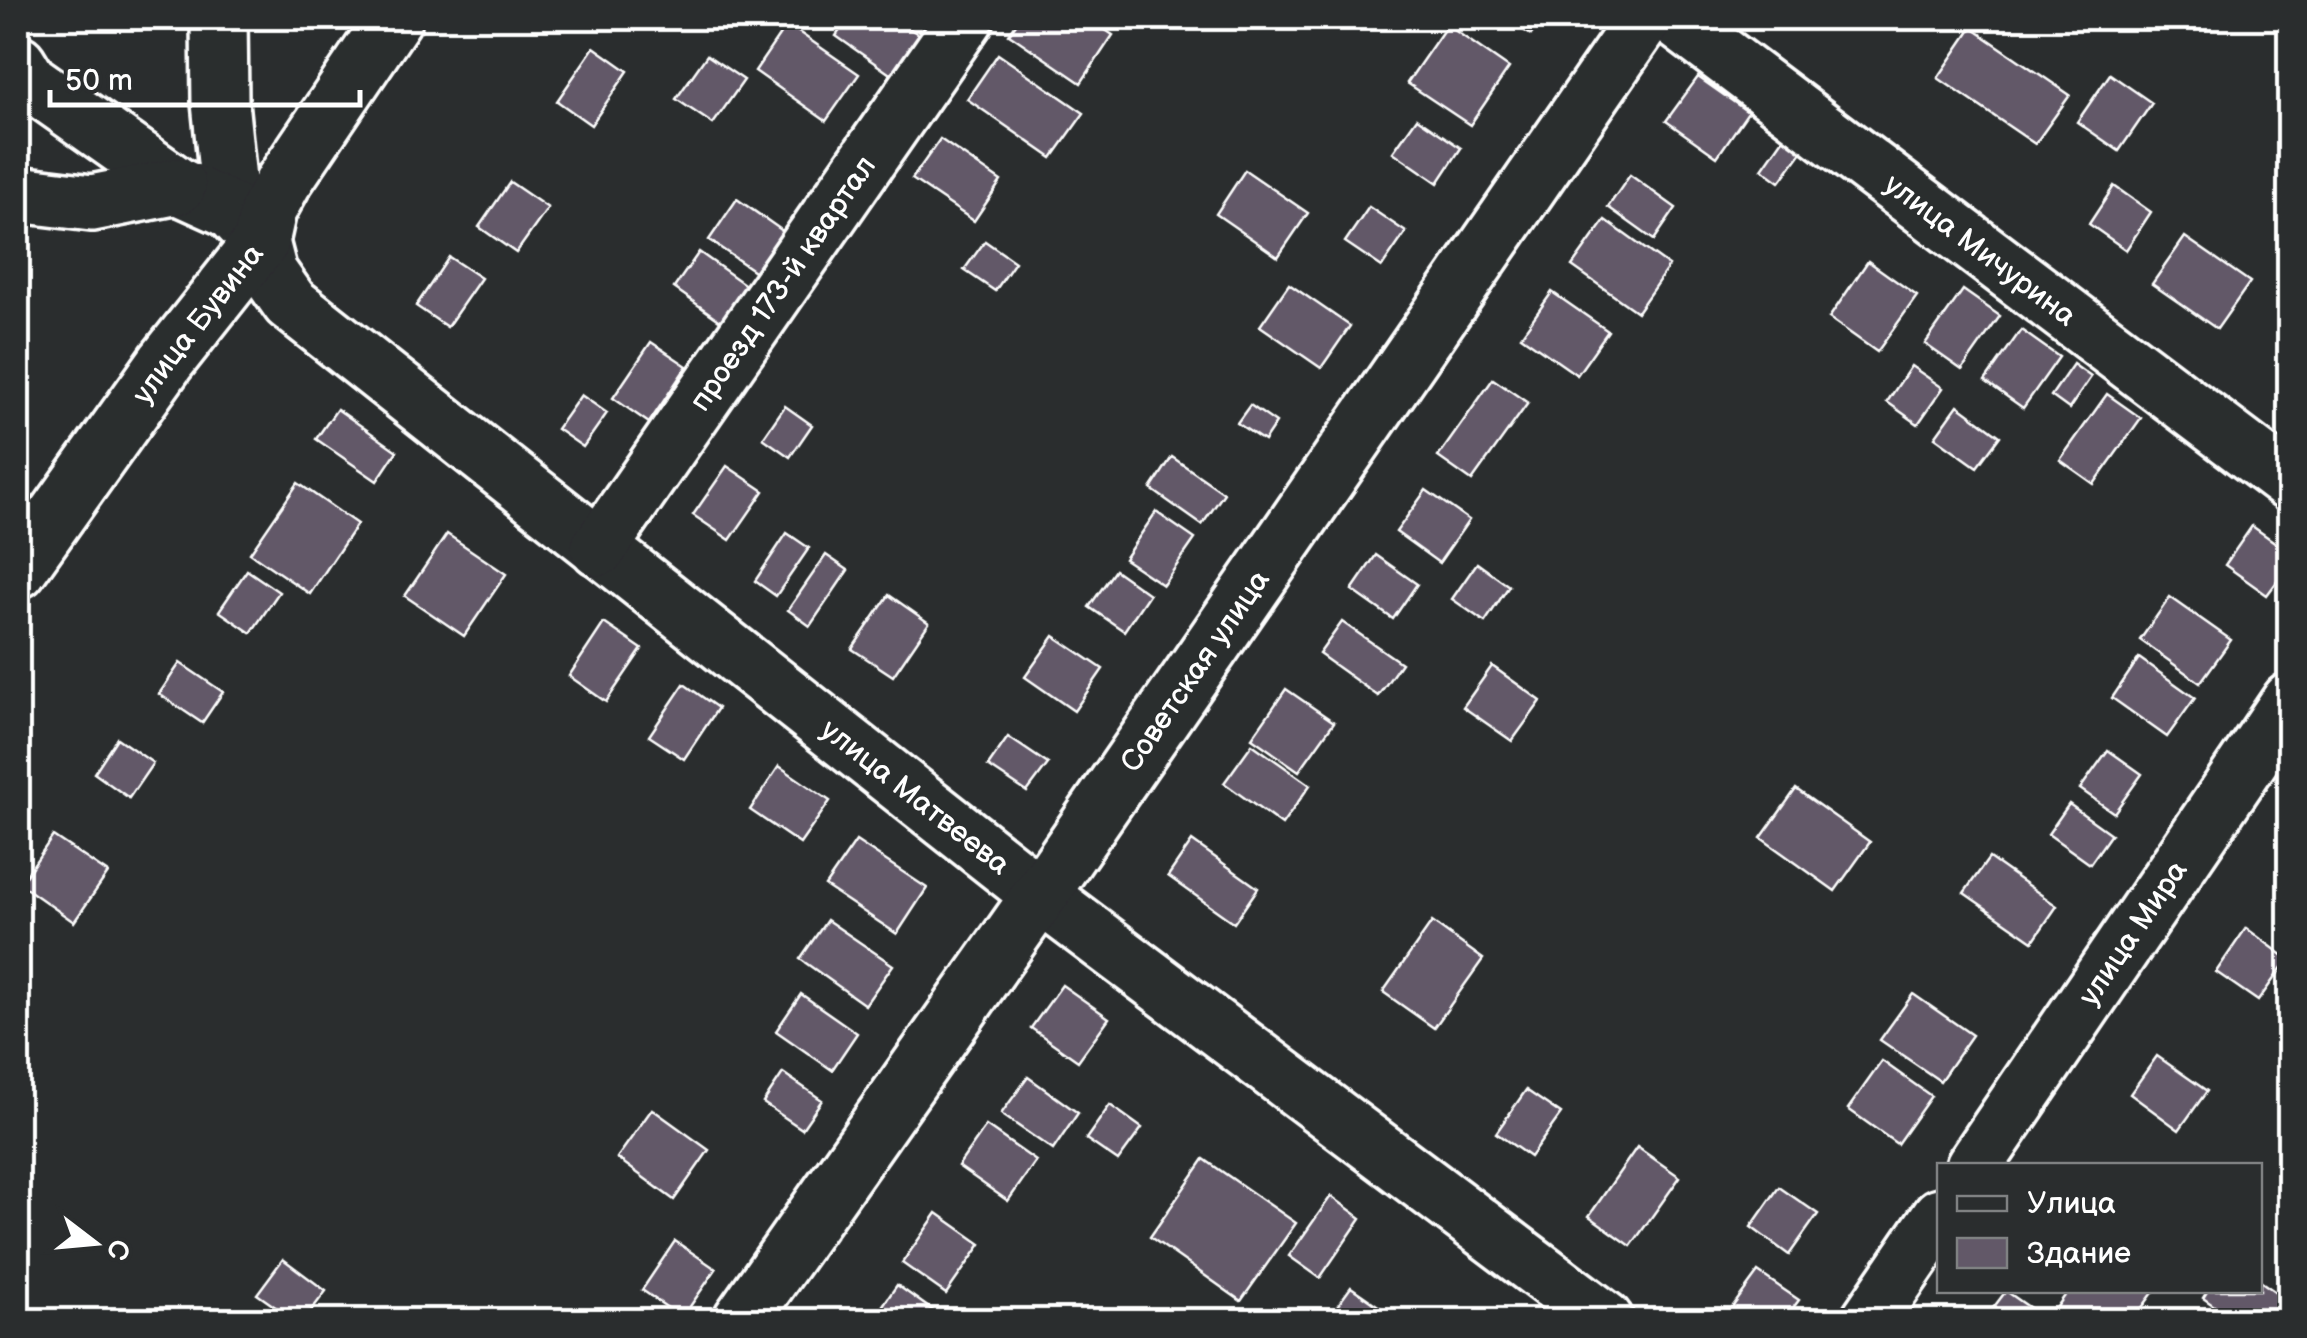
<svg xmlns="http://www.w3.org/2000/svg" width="2307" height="1338" font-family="'Balsamiq Sans',sans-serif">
<rect width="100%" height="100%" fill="#2a2d2e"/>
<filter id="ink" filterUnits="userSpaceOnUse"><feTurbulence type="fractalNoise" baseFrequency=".01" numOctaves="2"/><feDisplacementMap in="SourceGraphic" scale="20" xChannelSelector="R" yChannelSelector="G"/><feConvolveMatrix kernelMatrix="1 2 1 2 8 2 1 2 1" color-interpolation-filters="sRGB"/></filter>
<g filter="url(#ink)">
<!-- building -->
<g fill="#625868" stroke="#fff" stroke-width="2.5">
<polygon points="848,18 894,18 921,36 893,76 836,36"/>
<polygon points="1020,18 1087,18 1113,35 1081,83 1009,34"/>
<polygon points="1505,18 1543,18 1531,35"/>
<polygon points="787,24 859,74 826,121 755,71"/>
<polygon points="1447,25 1509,68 1470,125 1407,83"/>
<polygon points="1972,28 2070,95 2035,144 1938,78"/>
<polygon points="594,47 628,71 591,125 557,101"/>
<polygon points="998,54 1084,113 1052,158 967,99"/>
<polygon points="707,55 744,80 713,124 676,99"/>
<polygon points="2110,74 2152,103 2119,151 2077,122"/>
<polygon points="1698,77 1748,112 1717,157 1666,121"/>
<polygon points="1417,118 1461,148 1438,183 1393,152"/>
<polygon points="1785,136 1804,149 1780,182 1762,169"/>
<polygon points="940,139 1001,181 974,221 912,179"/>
<polygon points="1245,170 1308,213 1278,257 1216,214"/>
<polygon points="1630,175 1676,208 1654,240 1608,207"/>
<polygon points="510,182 548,208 516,253 479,227"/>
<polygon points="2114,186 2151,212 2126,250 2089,224"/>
<polygon points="737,199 787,234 760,275 709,240"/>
<polygon points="1369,207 1406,232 1382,267 1345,242"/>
<polygon points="1605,220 1669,266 1637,312 1572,266"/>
<polygon points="2185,237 2250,282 2217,329 2152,284"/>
<polygon points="985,241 1015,262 995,291 964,270"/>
<polygon points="699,252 747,286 722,322 674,288"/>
<polygon points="449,257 481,278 447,327 416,306"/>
<polygon points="1868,261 1917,296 1877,352 1829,318"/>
<polygon points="1289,284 1350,326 1321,368 1260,326"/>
<polygon points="1963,290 2000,316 1962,370 1925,344"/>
<polygon points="1552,292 1608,331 1577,375 1521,336"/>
<polygon points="2021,330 2059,357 2023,408 1985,381"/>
<polygon points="651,342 687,366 649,423 613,398"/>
<polygon points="2073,364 2091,377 2069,409 2051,396"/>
<polygon points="1911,366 1943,388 1918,424 1887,402"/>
<polygon points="1493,379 1528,403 1472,481 1438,457"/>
<polygon points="2107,394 2141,418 2094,484 2060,460"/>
<polygon points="581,395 607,413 583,447 557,429"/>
<polygon points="1250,405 1276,423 1264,441 1237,423"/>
<polygon points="1958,405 2000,436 1977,467 1935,437"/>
<polygon points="785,406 812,425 790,457 763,438"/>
<polygon points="337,409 397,451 377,481 316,439"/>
<polygon points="1172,457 1224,493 1202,525 1151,489"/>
<polygon points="727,466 764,491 730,540 693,515"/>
<polygon points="298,483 357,524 310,594 250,553"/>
<polygon points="1426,490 1469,520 1439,563 1396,532"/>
<polygon points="1156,512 1195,539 1163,585 1124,559"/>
<polygon points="2252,526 2290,553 2290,564 2267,595 2225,565"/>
<polygon points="787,533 809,548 776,596 755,581"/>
<polygon points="447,534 506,574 464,636 405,596"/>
<polygon points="826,555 848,570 810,626 788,610"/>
<polygon points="1376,555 1417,584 1393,619 1352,590"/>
<polygon points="1477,563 1509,586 1485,622 1452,599"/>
<polygon points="247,570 279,592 251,633 219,611"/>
<polygon points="1115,570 1149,594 1124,631 1089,607"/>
<polygon points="889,595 929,623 893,676 852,649"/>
<polygon points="2170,597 2231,640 2200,683 2140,640"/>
<polygon points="1342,622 1401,663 1378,696 1319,654"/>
<polygon points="604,623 642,649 606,702 569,676"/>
<polygon points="1054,636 1103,669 1074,711 1025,677"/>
<polygon points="2139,658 2195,698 2167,737 2112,698"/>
<polygon points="180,663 223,692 202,723 159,694"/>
<polygon points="1492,666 1541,701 1512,741 1463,707"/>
<polygon points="684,684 718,708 684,759 649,736"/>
<polygon points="1286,689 1334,722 1299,771 1252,738"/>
<polygon points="1008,737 1048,764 1027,792 988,766"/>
<polygon points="117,738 153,763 129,798 94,773"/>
<polygon points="1252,744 1310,785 1282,825 1224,783"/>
<polygon points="2108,750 2142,774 2114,813 2080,789"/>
<polygon points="779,766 830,801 800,844 750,810"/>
<polygon points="1796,789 1870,842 1835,891 1761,838"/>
<polygon points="2069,804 2111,834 2090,864 2048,834"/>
<polygon points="53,836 108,873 74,922 20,884"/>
<polygon points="856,841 927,888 897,934 825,886"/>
<polygon points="1192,841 1258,888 1234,923 1168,876"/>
<polygon points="1989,858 2057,906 2033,941 1964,893"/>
<polygon points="827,920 893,965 865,1005 800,959"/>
<polygon points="1432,922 1483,959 1434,1028 1383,992"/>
<polygon points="2246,928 2288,959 2258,1001 2216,972"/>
<polygon points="1062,985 1109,1018 1078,1061 1031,1028"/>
<polygon points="801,994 857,1033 832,1070 776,1031"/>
<polygon points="1913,994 1972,1035 1940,1081 1880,1040"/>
<polygon points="2157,1056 2207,1091 2179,1130 2130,1094"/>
<polygon points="1882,1061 1931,1096 1897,1144 1848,1109"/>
<polygon points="783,1073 822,1100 802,1129 763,1103"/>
<polygon points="1028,1077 1078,1113 1053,1150 1001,1114"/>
<polygon points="1526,1090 1561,1114 1530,1157 1496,1133"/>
<polygon points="1110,1105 1142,1128 1118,1161 1086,1139"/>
<polygon points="652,1109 709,1150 674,1200 617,1158"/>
<polygon points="986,1126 1036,1161 1008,1201 958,1166"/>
<polygon points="1637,1147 1680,1177 1631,1246 1589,1216"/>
<polygon points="1204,1159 1296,1223 1241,1301 1150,1237"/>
<polygon points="1779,1187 1818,1214 1789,1255 1751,1227"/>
<polygon points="1331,1196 1361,1218 1320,1278 1289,1256"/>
<polygon points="937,1213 981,1244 946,1294 902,1263"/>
<polygon points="675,1241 716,1269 682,1318 642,1290"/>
<polygon points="283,1259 326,1291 304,1320 294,1320 257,1294"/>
<polygon points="1758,1272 1799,1300 1784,1320 1730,1320 1725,1317"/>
<polygon points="2260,1281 2290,1302 2279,1320 2234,1320 2203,1298 2208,1290 2260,1290"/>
<polygon points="897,1285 946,1320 893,1320 879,1311"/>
<polygon points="1351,1287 1387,1312 1381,1320 1327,1320"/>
<polygon points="2069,1290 2155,1290 2133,1320 2076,1320 2057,1307"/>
<polygon points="2006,1291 2036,1312 2030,1320 1984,1320"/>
</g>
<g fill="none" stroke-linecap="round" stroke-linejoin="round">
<defs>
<g id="minor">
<path id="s1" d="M 219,18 L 220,102 L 231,210 L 261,242 L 269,273 L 290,303 L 1040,895 L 1605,1320"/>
<path id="s2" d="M 1673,18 L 2290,483"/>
<polyline points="18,63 29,81 178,186 231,210"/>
<polyline points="18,194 92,203 178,186"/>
<path id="s3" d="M 599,548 L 966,18"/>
<path id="s4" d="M 18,570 L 166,362 L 261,242 L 268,210 L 284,181 L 394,18"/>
<path id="s5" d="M 1974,1166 L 2290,701"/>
<path id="s6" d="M 741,1320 L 1040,895 L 1645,18"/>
<polyline points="1869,1320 1940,1216"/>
</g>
</defs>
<!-- minor casing -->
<use href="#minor" stroke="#fff" stroke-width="62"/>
<!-- minor -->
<use href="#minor" stroke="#2a2d2e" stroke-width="55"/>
</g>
</g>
<g text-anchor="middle" stroke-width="8" stroke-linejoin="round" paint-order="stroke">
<!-- street labels -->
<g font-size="30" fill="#fff" stroke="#2a2d2e">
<text dy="10" stroke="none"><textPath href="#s2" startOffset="385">улица Мичурина</textPath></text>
<text dy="10" stroke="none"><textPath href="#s3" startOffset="322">проезд 173-й квартал</textPath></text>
<text dy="10" stroke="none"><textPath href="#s4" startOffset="305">улица Бувина</textPath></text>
<text dy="10" stroke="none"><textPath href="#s6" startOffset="792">Советская улица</textPath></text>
<text dy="10" stroke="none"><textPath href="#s1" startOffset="1102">улица Матвеева</textPath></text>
<text dy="10" stroke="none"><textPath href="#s5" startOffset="282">улица Мира</textPath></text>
</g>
</g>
<!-- margin -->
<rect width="2307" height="1338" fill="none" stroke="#2a2d2e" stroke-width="60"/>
<rect x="30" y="30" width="2247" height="1278" fill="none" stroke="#fff" stroke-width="4" filter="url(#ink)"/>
<!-- legend -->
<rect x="1937" y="1163" width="325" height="130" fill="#2a2d2e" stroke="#7f8182" stroke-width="2.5"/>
<rect x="1957" y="1196" width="50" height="15" fill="#2a2d2e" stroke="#7f8182" stroke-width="2.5"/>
<text x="2027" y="1213" font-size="30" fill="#ffffff">Улица</text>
<rect x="1957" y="1238" width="50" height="30" fill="#625868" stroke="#7f8182" stroke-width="2.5"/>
<text x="2027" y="1263" font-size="30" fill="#ffffff">Здание</text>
<!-- north arrow -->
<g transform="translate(95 1243) rotate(106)" stroke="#2a2d2e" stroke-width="8" paint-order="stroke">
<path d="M0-8L18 38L0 25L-18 38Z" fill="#ffffff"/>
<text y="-15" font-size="28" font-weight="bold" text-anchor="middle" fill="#ffffff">С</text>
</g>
<!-- scale -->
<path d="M50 90v15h310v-15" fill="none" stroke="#ffffff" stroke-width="5"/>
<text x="65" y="90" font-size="30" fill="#ffffff" stroke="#2a2d2e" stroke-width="8" paint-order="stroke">50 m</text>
</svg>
